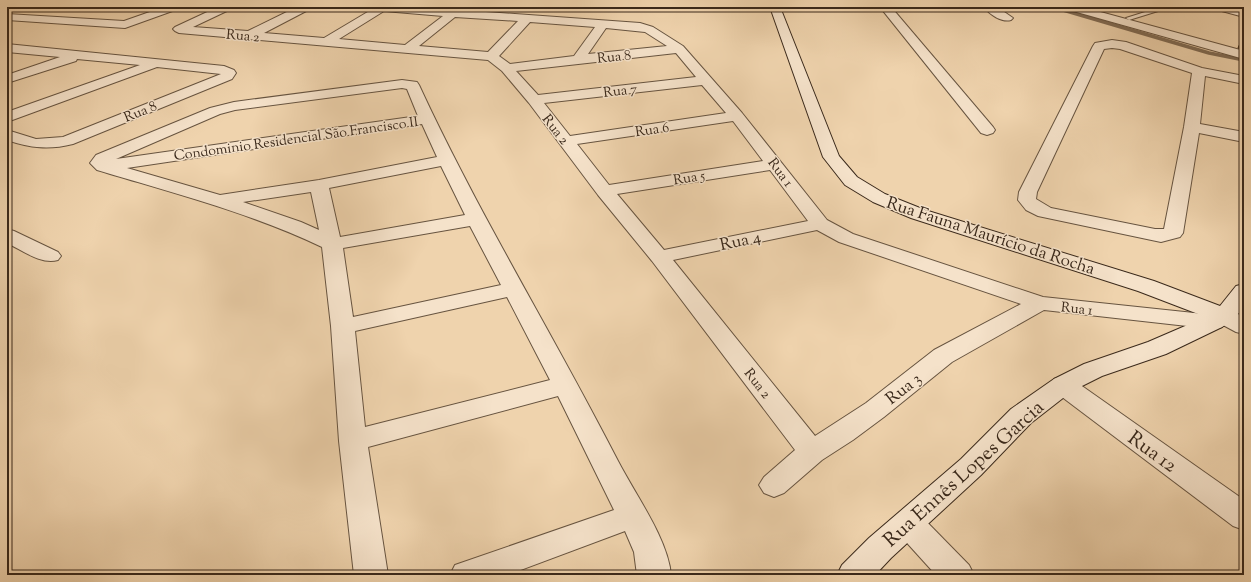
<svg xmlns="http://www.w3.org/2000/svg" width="1251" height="582" font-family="'Sorts Mill Goudy',serif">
<rect width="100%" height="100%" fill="#efd3ad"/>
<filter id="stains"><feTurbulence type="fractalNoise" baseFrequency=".005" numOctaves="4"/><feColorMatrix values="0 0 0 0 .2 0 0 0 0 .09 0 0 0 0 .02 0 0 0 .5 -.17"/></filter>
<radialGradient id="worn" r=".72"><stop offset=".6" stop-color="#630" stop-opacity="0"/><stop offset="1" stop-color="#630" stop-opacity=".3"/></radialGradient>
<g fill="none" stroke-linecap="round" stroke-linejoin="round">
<!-- stream -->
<polyline stroke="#816c55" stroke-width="3.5" points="1053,7 1209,53 1244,60"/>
<defs>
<g id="lane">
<polygon points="1161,7 1171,7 1129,20 1126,18"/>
<polygon points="1207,7 1218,7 1244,13 1244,17"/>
</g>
<g id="street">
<polygon points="164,7 179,7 178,9 125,28 7,20 7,14 124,21"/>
<path d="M 218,7 L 232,7 L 231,9 L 193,27 L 248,31 L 297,7 L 311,7 L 310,9 L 264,33 L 324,38 L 371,10 L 368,7 L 417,7 L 640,23 L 653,27 L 683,46 L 742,113 L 827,220 L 853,234 L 1043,297 L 1213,315 L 1216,311 C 1227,308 1234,312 1244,317 L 1244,334 L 1236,332 L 1223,325 L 1222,327 L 1214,329 L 1044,310 L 952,362 L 884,417 L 853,440 L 822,460 L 784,493 L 774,497 L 764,493 L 759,485 L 764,477 L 795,450 L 652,261 L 598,195 L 529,103 L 502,71 L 488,60 L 179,33 L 175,31 L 173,29 L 175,27 ZM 384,11 L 443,16 L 405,45 L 339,39 ZM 455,17 L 518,21 L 488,52 L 419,46 ZM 530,22 L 595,27 L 574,56 L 510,64 L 499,56 ZM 606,28 L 645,32 L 667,46 L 588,54 ZM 676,53 L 696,77 L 538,95 L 516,71 ZM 702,85 L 726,113 L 570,136 L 544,103 ZM 733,121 L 763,161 L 609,185 L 577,144 ZM 770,170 L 808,221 L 664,250 L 617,194 ZM 817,230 L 839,242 L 1021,304 L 934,350 L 866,403 L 815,436 L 673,260 Z"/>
<path d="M 643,7 L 663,7 C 659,12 647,12 643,7 Z"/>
<polygon points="880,7 891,7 993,127 995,130 993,133 987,135 981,133"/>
<path d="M 984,7 L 997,7 L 1013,18 L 1011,20 C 1002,23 989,14 984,7 Z"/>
<polygon points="1065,7 1082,7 1244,51 1244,59 1066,9"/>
<path d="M 1112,40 L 1126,42 L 1202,68 L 1244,76 L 1244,84 L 1205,76 L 1200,124 L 1244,132 L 1244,142 L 1199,133 L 1183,233 L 1180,237 L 1161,242 L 1038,216 L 1026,210 L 1018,200 L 1019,192 L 1093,46 L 1095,43 ZM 1112,48 L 1120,49 L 1192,73 L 1184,127 L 1164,229 L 1155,229 L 1051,208 L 1036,199 L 1037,192 L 1104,49 Z"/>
<path d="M 7,44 L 224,66 L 234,70 L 236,73 L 232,79 L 73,144 C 49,150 30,148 7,140 L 7,130 L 36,139 L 63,137 L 221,74 L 157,67 L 7,122 L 7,112 L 140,65 L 77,59 L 76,61 L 7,83 L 7,75 L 60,57 L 7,52 Z"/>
<path d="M 402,80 L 417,82 L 419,85 C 478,213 553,334 618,461 C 635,494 668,539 671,575 L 637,575 L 634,552 L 625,531 L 507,575 L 450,575 L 455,565 L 614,510 L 558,396 L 368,447 L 388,575 L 354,575 L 339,441 L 331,326 L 322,247 C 251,213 173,193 97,170 L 90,163 L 96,155 L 210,108 L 234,102 ZM 402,88 L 407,89 L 418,116 L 116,159 L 220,114 L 235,110 ZM 422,124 L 437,157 L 319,180 L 220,195 L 127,168 ZM 441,166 L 465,215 L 340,237 L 329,188 ZM 311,192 L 319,230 L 301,222 L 243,202 ZM 470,226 L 501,285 L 353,317 L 343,248 ZM 507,297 L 550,380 L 365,427 L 355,331 Z"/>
<path d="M 7,229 L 14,231 L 58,252 L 61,256 L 58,260 C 41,265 22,250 7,243 Z"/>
<polygon points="1063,376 1072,379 1244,500 1244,530 1233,526 1054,391 1050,385 1054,379"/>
<polygon points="909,511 920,515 969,565 974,575 936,575 898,533 893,524 898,515"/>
</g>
<polygon id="secondary" points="770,7 780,7 839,156 857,177 885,194 925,210 1154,281 1220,306 1236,286 1244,284 1244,307 1232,321 1222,327 1166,354 1102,376 1072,391 1031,423 981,475 891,558 875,575 837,575 842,565 869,538 961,459 1011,409 1054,379 1084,364 1148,342 1206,317 1138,291 911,218 873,202 845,185 823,157"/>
</defs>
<!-- lane casing -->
<use href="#lane" stroke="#675440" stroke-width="2"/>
<!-- street casing -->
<use href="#street" stroke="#675440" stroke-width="2"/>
<!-- secondary casing -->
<use href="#secondary" stroke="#3a291b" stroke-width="2"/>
<!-- lane -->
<use href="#lane" fill="#f5e2ca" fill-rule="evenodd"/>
<!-- street -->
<use href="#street" fill="#f5e2ca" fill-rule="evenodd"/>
<!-- secondary -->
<use href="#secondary" fill="#f5e2ca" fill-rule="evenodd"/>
</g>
<!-- wall -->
<polygon fill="#836f59" stroke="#3a291b" points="1244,34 1244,50 1238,48"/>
<g text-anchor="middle" stroke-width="3" stroke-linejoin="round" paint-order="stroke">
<!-- far-street labels -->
<g font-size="14" fill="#3a291b" stroke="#f5e2ca">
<text transform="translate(243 35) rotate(5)" y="5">Rua 2</text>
<text transform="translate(614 56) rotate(-6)" y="5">Rua 8</text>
<text transform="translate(620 90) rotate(-7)" y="5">Rua 7</text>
<text transform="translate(140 111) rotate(-22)" y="5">Rua 8</text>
<text transform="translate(556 129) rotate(52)" y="5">Rua 2</text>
<text transform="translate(652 129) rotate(-8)" y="5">Rua 6</text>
<text transform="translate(296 138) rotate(-8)" y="5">Condominio Residencial São Francisco II</text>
<text transform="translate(781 172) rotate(53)" y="5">Rua 1</text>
<text transform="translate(689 177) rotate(-9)" y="5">Rua 5</text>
<text transform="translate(1077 308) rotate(6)" y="5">Rua 1</text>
<text transform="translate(758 383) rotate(52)" y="5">Rua 2</text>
</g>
<!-- street labels -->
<g font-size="17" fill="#3a291b" stroke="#f5e2ca">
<text transform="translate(991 235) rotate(18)" y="6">Rua Fauna Maurício da Rocha</text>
<text transform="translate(740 240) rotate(-12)" y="6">Rua 4</text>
<text transform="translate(903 388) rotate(-38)" y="6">Rua 3</text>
</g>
<!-- near-street labels -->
<g font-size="20" fill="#3a291b" stroke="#f5e2ca">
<text transform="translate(1153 451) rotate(36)" y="7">Rua 12</text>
<text transform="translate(963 473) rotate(-42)" y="7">Rua Ennês Lopes Garcia</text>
</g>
</g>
<!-- margin -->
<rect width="1251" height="582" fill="none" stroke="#efd3ad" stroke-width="24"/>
<rect x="8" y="8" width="1235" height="566" fill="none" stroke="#3a291b" stroke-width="2"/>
<rect x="12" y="12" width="1227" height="558" fill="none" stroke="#3a291b"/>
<rect width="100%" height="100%" filter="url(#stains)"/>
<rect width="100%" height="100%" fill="url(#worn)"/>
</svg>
